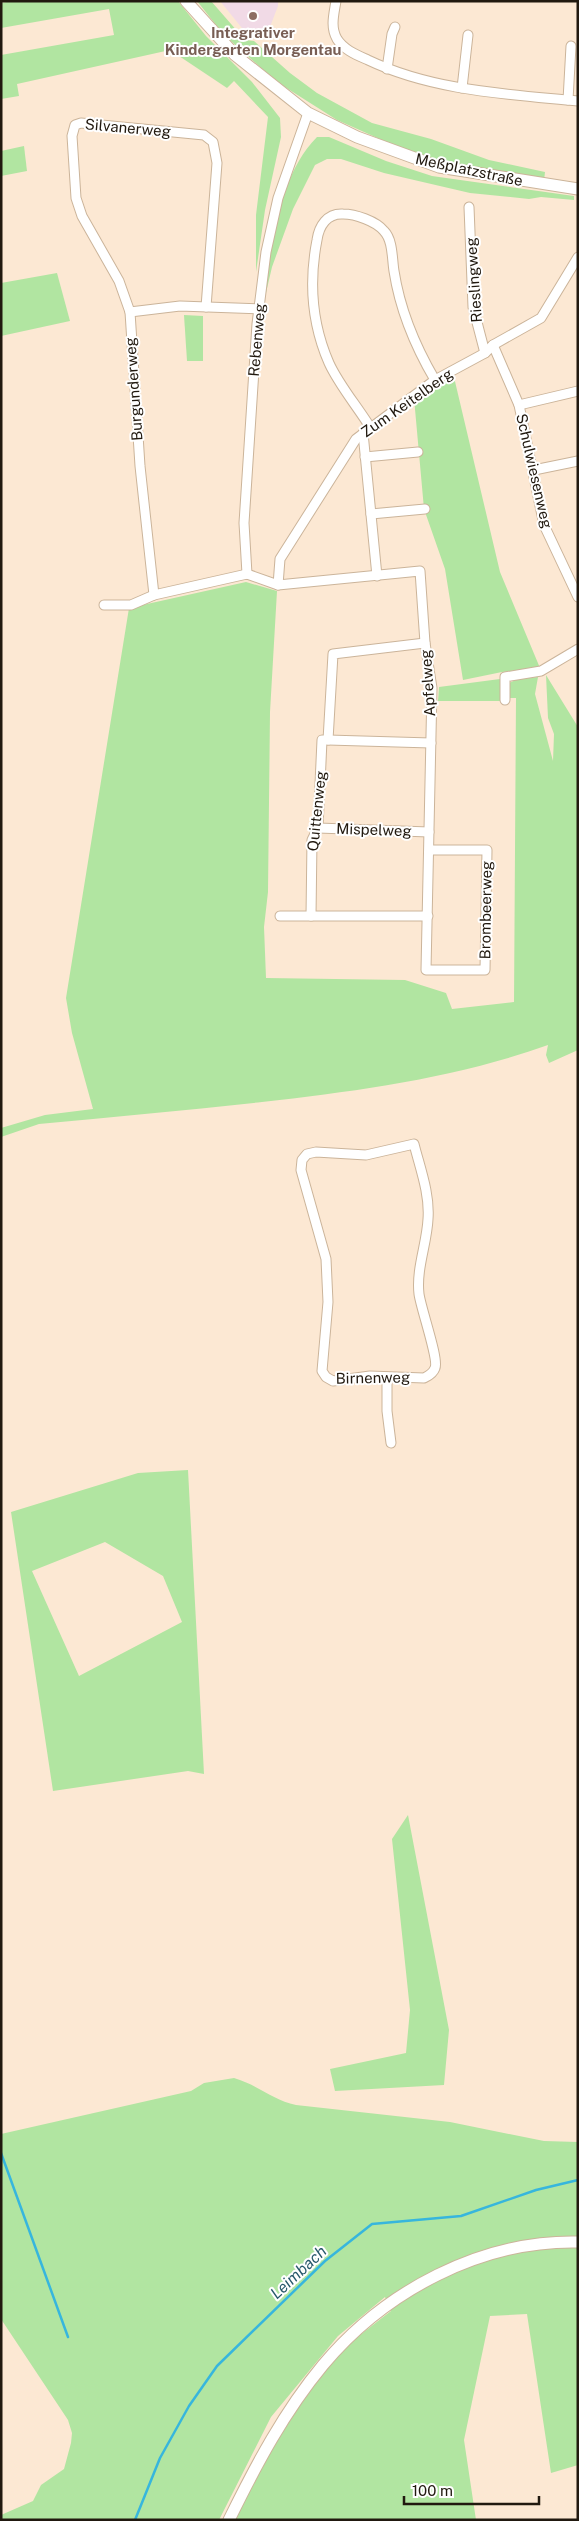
<svg xmlns="http://www.w3.org/2000/svg" width="579" height="2521" font-family="'Public Sans',sans-serif">
<rect width="100%" height="100%" fill="#fce8d3"/>
<!-- education -->
<polygon fill="#f1dae6" points="220,1 278,1 278,6 270,27 253,34 246,33"/>
<!-- green -->
<g fill="#b1e5a1" fill-rule="evenodd">
<polygon points="12,1 178,1 206,36 252,82 280,118 281,137 265,210 256,272 256,215 268,117 234,81 227,88 170,50 17,84 19,96 1,99 1,55 114,35 109,9 1,28 1,3"/>
<polygon points="197,1 211,1 245,40 254,41 290,73 317,93 372,123 431,139 489,160 545,172 544,181 416,155 337,120 277,82 224,35"/>
<path d="M 317,137 L 329,137 L 386,161 L 432,176 L 574,196 L 574,200 L 541,197 L 529,199 L 470,193 L 384,173 L 341,159 L 327,159 L 315,165 L 293,209 L 272,267 L 265,297 C 268,247 280,174 317,137 Z"/>
<polygon points="24,146 27,171 1,176 1,151"/>
<polygon points="57,273 70,321 1,336 1,283"/>
<polygon points="184,315 203,316 203,361 187,361"/>
<polygon points="453,373 500,572 540,668 502,672 463,680 445,569 424,509 414,398"/>
<path d="M 246,582 L 277,591 L 270,712 L 268,892 L 264,927 L 266,978 L 405,980 L 446,993 L 452,1009 L 514,1002 L 516,698 L 509,698 L 509,683 L 518,679 L 538,677 L 535,694 L 553,761 L 554,734 L 548,718 L 546,675 L 578,727 L 578,1050 L 549,1063 L 546,1055 L 548,1045 C 456,1078 358,1091 262,1102 C 187,1110 113,1117 39,1124 L 1,1137 L 1,1128 L 45,1115 L 93,1109 L 72,1033 L 66,998 L 129,608 Z"/>
<polygon points="500,679 501,701 438,701 439,687"/>
<path d="M 188,1470 L 204,1774 L 188,1771 L 53,1791 L 11,1512 L 138,1473 ZM 105,1542 L 163,1576 L 182,1622 L 79,1676 L 32,1571 Z"/>
<polygon points="408,1815 449,2030 444,2085 335,2091 330,2069 406,2053 410,2010 392,1839"/>
<path d="M 234,2078 C 258,2085 273,2100 296,2105 L 450,2122 L 544,2141 L 578,2142 L 578,2465 L 551,2473 L 527,2314 L 490,2316 L 464,2440 L 476,2520 L 235,2520 C 265,2459 297,2395 346,2347 C 360,2334 376,2323 391,2311 L 385,2297 L 338,2336 L 271,2417 L 219,2520 L 1,2520 L 1,2515 L 33,2501 L 41,2485 L 64,2469 L 71,2443 L 72,2433 L 68,2420 L 1,2319 L 1,2134 L 191,2091 L 204,2083 Z"/>
</g>
<g fill="none" stroke-linecap="round" stroke-linejoin="round">
<!-- stream -->
<g stroke="#37b6dd" stroke-width="2.5">
<polyline points="1,2153 68,2337"/>
<polyline points="135,2520 160,2458 189,2406 217,2366 325,2261 372,2224 461,2216 536,2190 578,2180"/>
</g>
<defs>
<g id="minor">
<path d="M 336,1 C 334,14 330,27 337,39 C 344,50 357,55 368,60 C 433,91 507,94 578,101"/>
<polyline points="387,69 392,34 395,27"/>
<polyline points="462,88 468,35"/>
<polyline points="568,100 571,46"/>
<polyline points="469,207 473,307 485,353"/>
<polyline points="130,312 119,281 82,216 76,198 72,136 75,125 81,123 204,135 213,142 217,163 206,307"/>
<polyline points="493,345 519,405 544,525 578,597"/>
<polyline points="519,405 578,391"/>
<path d="M 370,427 C 357,406 339,385 329,363 C 312,324 309,281 317,240 C 319,226 327,213 343,214 C 355,214 376,221 384,231 C 393,240 392,259 394,271 C 400,310 415,346 435,380"/>
<polyline points="363,433 377,576"/>
<polyline points="365,457 418,452"/>
<polyline points="534,470 578,461"/>
<polyline points="371,514 425,509"/>
<polyline points="247,574 278,585 420,571 425,643 432,688 426,970 485,970 487,850 429,850"/>
<polyline points="247,574 244,523 257,324 266,252 278,198 308,113"/>
<polyline points="278,585 280,559 356,439 435,380 485,353 493,345 541,318 578,257"/>
<polyline points="154,595 140,466 130,312 180,306 260,309"/>
<polyline points="104,605 131,605 154,595 247,574"/>
<polyline points="425,643 333,654 328,740 322,740 318,828 312,840 311,916 428,916"/>
<polyline points="505,700 505,677 541,671 578,649"/>
<polyline points="328,740 431,743"/>
<polyline points="318,828 429,832"/>
<polyline points="280,916 311,916"/>
<path d="M 414,1144 C 420,1168 430,1194 428,1219 C 427,1243 416,1269 419,1294 C 421,1309 439,1359 435,1368 C 433,1374 428,1376 424,1378 L 370,1376 L 333,1381 L 326,1377 L 322,1371 L 328,1302 L 326,1259 L 301,1170 L 302,1160 L 307,1154 L 316,1152 L 366,1155 Z"/>
<polyline points="387,1377 387,1411 391,1443"/>
</g>
<g id="secondary">
<polyline points="186,1 235,55 308,113 357,137 439,167 578,189"/>
<path d="M 229,2520 C 256,2465 284,2412 323,2365 C 385,2291 481,2240 578,2242"/>
</g>
</defs>
<!-- minor casing -->
<use href="#minor" stroke="#cbb49a" stroke-width="11"/>
<!-- secondary casing -->
<use href="#secondary" stroke="#cbb49a" stroke-width="13"/>
<!-- minor -->
<use href="#minor" stroke="#fff" stroke-width="9"/>
<!-- secondary -->
<use href="#secondary" stroke="#fff" stroke-width="11"/>
</g>
<!-- markers -->
<circle fill="#8d6e63" stroke="#fff" stroke-width="2" cx="253" cy="16" r="5"/>
<g text-anchor="middle" stroke-width="4" stroke-linejoin="round" paint-order="stroke">
<!-- education labels -->
<g font-size="15" font-weight="bold" fill="#785e54" stroke="#fff">
<text x="253" y="38">Integrativer<tspan x="253" dy="17">Kindergarten Morgentau</tspan></text>
</g>
<!-- street labels -->
<g font-size="15" fill="#21190f" stroke="#fff">
<text transform="translate(128 128) rotate(5)" y="5">Silvanerweg</text>
<text transform="translate(469 170) rotate(12)" y="5">Meßplatzstraße</text>
<text transform="translate(474 280) rotate(-94)" y="5">Rieslingweg</text>
<text transform="translate(257 340) rotate(-85)" y="5">Rebenweg</text>
<text transform="translate(134 389) rotate(-94)" y="5">Burgunderweg</text>
<text transform="translate(407 403) rotate(-35)" y="5">Zum Keitelberg</text>
<text transform="translate(534 471) rotate(77)" y="5">Schulwiesenweg</text>
<text transform="translate(428 683) rotate(-94)" y="5">Apfelweg</text>
<text transform="translate(317 811) rotate(-84)" y="5">Quittenweg</text>
<text transform="translate(374 830) rotate(2)" y="5">Mispelweg</text>
<text transform="translate(486 910) rotate(-89)" y="5">Brombeerweg</text>
<text transform="translate(373 1378) rotate(-1)" y="5">Birnenweg</text>
</g>
<!-- water labels -->
<g font-size="16" font-style="italic" fill="#28596b" stroke="#fff">
<text transform="translate(298 2272) rotate(-43)" y="6">Leimbach</text>
</g>
</g>
<!-- border -->
<rect width="579" height="2521" fill="none" stroke="#21190f" stroke-width="5"/>
<!-- scale -->
<path d="M404 2496v8h135v-8" fill="none" stroke="#21190f" stroke-width="2.5"/>
<text x="412" y="2496" font-size="15" fill="#21190f" stroke="#ffffff" stroke-width="4" paint-order="stroke">100 m</text>
</svg>
